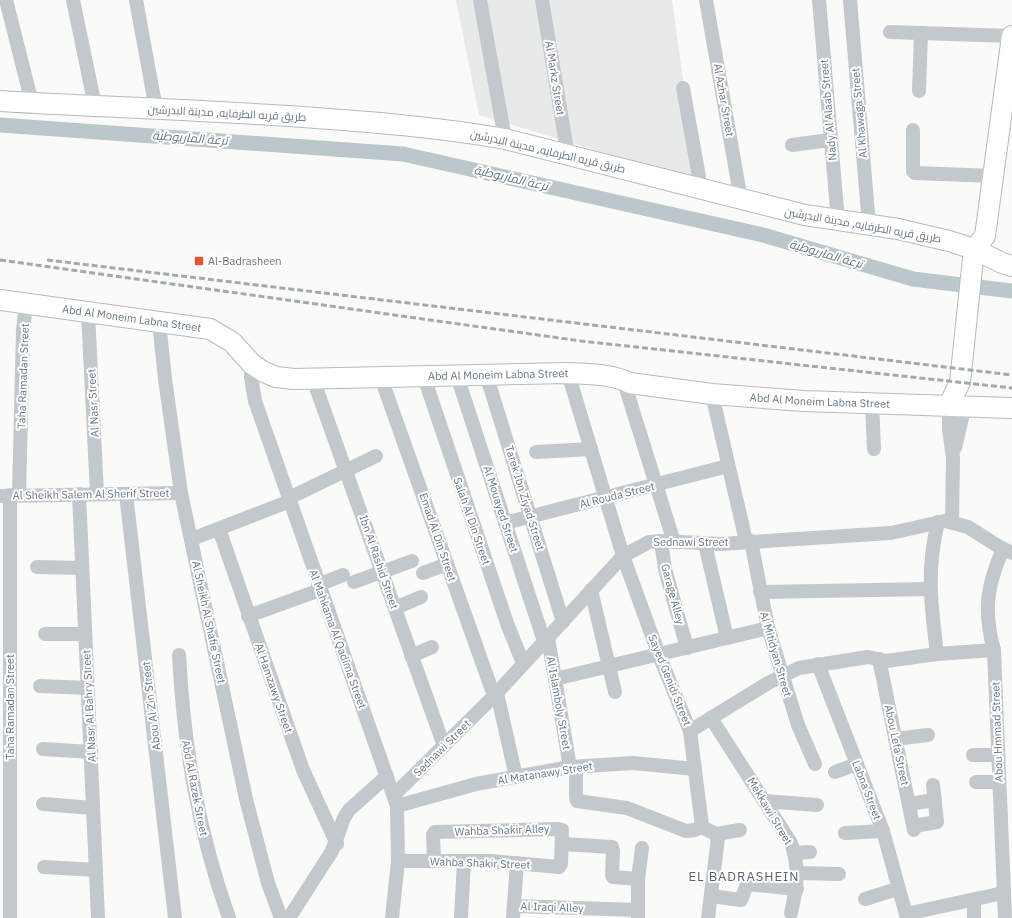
<svg xmlns="http://www.w3.org/2000/svg" width="1012" height="918" font-family="'IBM Plex Sans',Cairo,sans-serif">
<rect width="100%" height="100%" fill="#fafaf8"/>
<!-- built -->
<polygon fill="#e8e9e9" points="456,0 672,0 697,181 479,115"/>
<g fill="none" stroke-linecap="round" stroke-linejoin="round">
<!-- canal -->
<polyline stroke="#bbc7cb" stroke-width="15" points="0,125 403,154 763,235 913,279 1012,291"/>
<defs>
<g id="secondary">
<path d="M 0,101 C 101,107 202,110 303,117 C 371,122 438,127 505,139 L 805,215 L 898,229 L 949,241 L 974,249 L 1002,263 L 1012,266"/>
<path id="s1" d="M 0,300 L 210,329 L 232,342 L 252,364 L 264,372 L 276,377 L 294,379 L 568,373 C 588,374 612,374 630,383 L 712,394 L 803,401 L 1012,408"/>
<polyline points="949,405 960,382 974,249 985,236 1012,36"/>
</g>
</defs>
<!-- secondary casing -->
<use href="#secondary" stroke="#b3babf" stroke-width="22"/>
<!-- street -->
<g stroke="#c3c8cc" stroke-width="14">
<polyline points="6,0 32,103"/>
<polyline points="73,0 95,106"/>
<polyline points="136,0 156,109"/>
<polyline points="480,0 505,139"/>
<polyline points="542,0 568,156"/>
<polyline points="706,0 741,200"/>
<polyline points="819,0 838,221"/>
<polyline points="850,0 869,225"/>
<polyline points="890,32 1012,36"/>
<polyline points="683,88 701,188"/>
<polyline points="919,91 921,33"/>
<polyline points="913,130 913,171 915,173 993,176"/>
<polyline points="792,145 830,140"/>
<polyline points="88,312 97,494"/>
<polyline points="159,322 165,379 181,493 246,799 268,883 281,918"/>
<polyline points="252,364 251,377 255,401 397,806 398,861 392,918"/>
<path d="M 568,373 L 623,556 L 659,655 L 690,731 L 702,826 C 707,832 714,830 718,838 L 708,918"/>
<polyline points="486,374 563,622"/>
<polyline points="457,376 544,641"/>
<polyline points="424,377 508,626 523,663"/>
<polyline points="381,378 494,696"/>
<polyline points="313,379 444,746"/>
<polyline points="623,379 674,542"/>
<polyline points="712,394 746,541"/>
<polyline points="872,403 874,449"/>
<polyline points="949,405 949,429 953,458 952,522"/>
<polyline points="955,448 965,405"/>
<polyline points="536,452 591,449"/>
<polyline points="79,494 98,918"/>
<polyline points="126,494 175,918"/>
<polyline points="10,495 10,918"/>
<polyline points="19,495 23,330 26,304"/>
<polyline points="0,496 181,493"/>
<polyline points="289,498 376,456"/>
<polyline points="505,523 728,466"/>
<polyline points="219,529 303,770 337,844"/>
<polyline points="192,539 290,501"/>
<polyline points="661,541 665,569 687,648"/>
<polyline points="751,541 768,628 798,725 815,764"/>
<polyline points="705,544 727,638"/>
<path d="M 1003,549 C 987,585 983,611 994,650 L 1005,918"/>
<polyline points="37,567 82,568"/>
<polyline points="423,573 447,564"/>
<polyline points="354,582 412,561"/>
<polyline points="318,585 343,575"/>
<polyline points="591,590 615,692"/>
<polyline points="760,592 930,589"/>
<polyline points="395,608 421,597"/>
<polyline points="248,616 320,590"/>
<polyline points="45,634 85,634"/>
<polyline points="548,638 570,767"/>
<path d="M 937,654 C 931,604 926,571 938,522"/>
<path d="M 179,655 C 184,748 198,830 229,918"/>
<polyline points="411,656 432,647"/>
<polyline points="879,659 914,830"/>
<polyline points="818,664 883,831 907,918"/>
<polyline points="555,679 768,628"/>
<polyline points="40,686 88,688"/>
<polyline points="497,693 516,777"/>
<path d="M 711,718 L 791,843 C 800,868 797,887 791,913"/>
<polyline points="690,731 768,683 799,668 868,657 886,661 937,654 994,650"/>
<polyline points="895,739 928,735"/>
<polyline points="43,749 91,752"/>
<polyline points="973,755 998,755"/>
<polyline points="576,767 576,797 577,801 627,808 686,831 695,830 702,826"/>
<polyline points="835,772 857,764"/>
<polyline points="976,782 999,782"/>
<polyline points="394,795 494,696 623,556 649,542 661,541 721,544 891,533 945,521 968,527 998,546 1012,553"/>
<polyline points="764,801 817,805"/>
<polyline points="43,804 93,808"/>
<polyline points="909,804 935,800"/>
<polyline points="397,806 476,784 570,767 633,763 695,769"/>
<polyline points="914,826 937,822 933,785"/>
<polyline points="845,833 883,831"/>
<polyline points="716,834 740,830"/>
<polyline points="563,844 612,847 613,851 612,875 613,877 638,879"/>
<polyline points="794,853 810,852"/>
<polyline points="398,861 491,861 559,867 561,864 562,830 558,829 435,832 433,835 434,861"/>
<polyline points="44,867 96,870"/>
<polyline points="798,873 839,874"/>
<polyline points="711,896 741,900 747,884 797,889"/>
<polyline points="865,899 897,889"/>
<polyline points="974,900 974,917"/>
<polyline points="514,906 638,910"/>
<polyline points="906,914 1003,893"/>
<polyline points="289,918 332,851 344,818 349,810 387,776"/>
<polyline points="461,918 464,861"/>
<polyline points="513,918 517,863"/>
<polyline points="638,918 638,879 642,848"/>
</g>
<!-- secondary -->
<use href="#secondary" stroke="#fff" stroke-width="20"/>
<!-- rail -->
<g stroke="#a2aab0" stroke-width="3" stroke-dasharray="6 3" stroke-linecap="butt">
<polyline points="0,260 581,341 1012,388"/>
<polyline points="47,260 1012,375"/>
</g>
</g>
<!-- markers -->
<rect fill="#e4572e" stroke="#fff" stroke-width="1.5" x="194" y="256" width="10" height="10" rx="2"/>
<g text-anchor="middle" stroke-width="4" stroke-linejoin="round" paint-order="stroke">
<!-- street labels -->
<g font-size="11" fill="#657683" stroke="#fff">
<text transform="translate(555 78) rotate(81)" y="4">Al Markz Street</text>
<text transform="translate(724 100) rotate(80)" y="4">Al Azhar Street</text>
<text transform="translate(828 110) rotate(-95)" y="4">Nady Al Alaab Street</text>
<text transform="translate(227 113) rotate(3)" y="4">طريق قريه الطرفايه, مدينة البدرشين</text>
<text transform="translate(859 113) rotate(-95)" y="4">Al Khawaga Street</text>
<text transform="translate(548 151) rotate(13)" y="4">طريق قريه الطرفايه, مدينة البدرشين</text>
<text transform="translate(863 225) rotate(10)" y="4">طريق قريه الطرفايه, مدينة البدرشين</text>
<text dy="4" stroke="none"><textPath href="#s1" startOffset="133">Abd Al Moneim Labna Street</textPath></text>
<text dy="4" stroke="none"><textPath href="#s1" startOffset="517">Abd Al Moneim Labna Street</textPath></text>
<text transform="translate(23 376) rotate(-88)" y="4">Taha Ramadan Street</text>
<text dy="4" stroke="none"><textPath href="#s1" startOffset="841">Abd Al Moneim Labna Street</textPath></text>
<text transform="translate(93 403) rotate(-93)" y="4">Al Nasr Street</text>
<text transform="translate(91 494) rotate(-1)" y="4">Al Sheikh Salem Al Sherif Street</text>
<text transform="translate(617 495) rotate(-14)" y="4">Al Rouda Street</text>
<text transform="translate(525 498) rotate(73)" y="4">Tarek Ibn Ziyad Street</text>
<text transform="translate(501 509) rotate(72)" y="4">Al Mouayed Street</text>
<text transform="translate(472 521) rotate(71)" y="4">Salah Al Din Street</text>
<text transform="translate(438 537) rotate(71)" y="4">Emad Al Din Street</text>
<text x="691" y="546">Sednawi Street</text>
<text transform="translate(379 562) rotate(71)" y="4">Ibn Al Rashid Street</text>
<text transform="translate(673 594) rotate(75)" y="4">Garage Alley</text>
<text transform="translate(209 622) rotate(78)" y="4">Al Sheikh Al Shafie Street</text>
<text transform="translate(338 639) rotate(70)" y="4">Al Mahkama Al Qadima Street</text>
<text transform="translate(776 654) rotate(74)" y="4">Al Mitidyan Street</text>
<text transform="translate(670 680) rotate(68)" y="4">Sayed Genidi Street</text>
<text transform="translate(274 688) rotate(71)" y="4">Al Hamzawy Street</text>
<text transform="translate(559 703) rotate(80)" y="4">Al Islamboly Street</text>
<text transform="translate(89 706) rotate(-93)" y="4">Al Nasr Al Bahry Street</text>
<text transform="translate(151 706) rotate(-97)" y="4">Abou Al Zin Street</text>
<text transform="translate(10 707) rotate(-90)" y="4">Taha Ramadan Street</text>
<text transform="translate(997 732) rotate(-92)" y="4">Abou Hmmad Street</text>
<text transform="translate(897 745) rotate(78)" y="4">Abou Lefa Street</text>
<text transform="translate(442 748) rotate(-45)" y="4">Sednawi Street</text>
<text transform="translate(545 773) rotate(-9)" y="4">Al Matanawy Street</text>
<text transform="translate(195 788) rotate(79)" y="4">Abd Al Razek Street</text>
<text transform="translate(867 790) rotate(69)" y="4">Labna Street</text>
<text transform="translate(770 811) rotate(59)" y="4">Mekkawi Street</text>
<text transform="translate(502 830) rotate(-2)" y="4">Wahba Shakir Alley</text>
<text transform="translate(480 863) rotate(2)" y="4">Wahba Shakir Street</text>
<text transform="translate(552 907) rotate(2)" y="4">Al Iraqi Alley</text>
</g>
<!-- poi labels -->
<g font-size="11" fill="#657683" stroke="#fff" text-anchor="start">
<text x="208" y="265">Al-Badrasheen</text>
</g>
<!-- water labels -->
<g font-size="12" font-style="italic" fill="#60757c" stroke="#fff">
<text transform="translate(190 138) rotate(4)" y="4">ترعة الماريوطية</text>
<text transform="translate(511 178) rotate(13)" y="4">ترعة الماريوطية</text>
<text transform="translate(826 254) rotate(16)" y="4">ترعة الماريوطية</text>
</g>
<!-- quarter labels -->
<g font-size="13" letter-spacing="1" fill="#57646e" stroke="#fff">
<text x="744" y="881">EL BADRASHEIN</text>
</g>
</g>
</svg>
